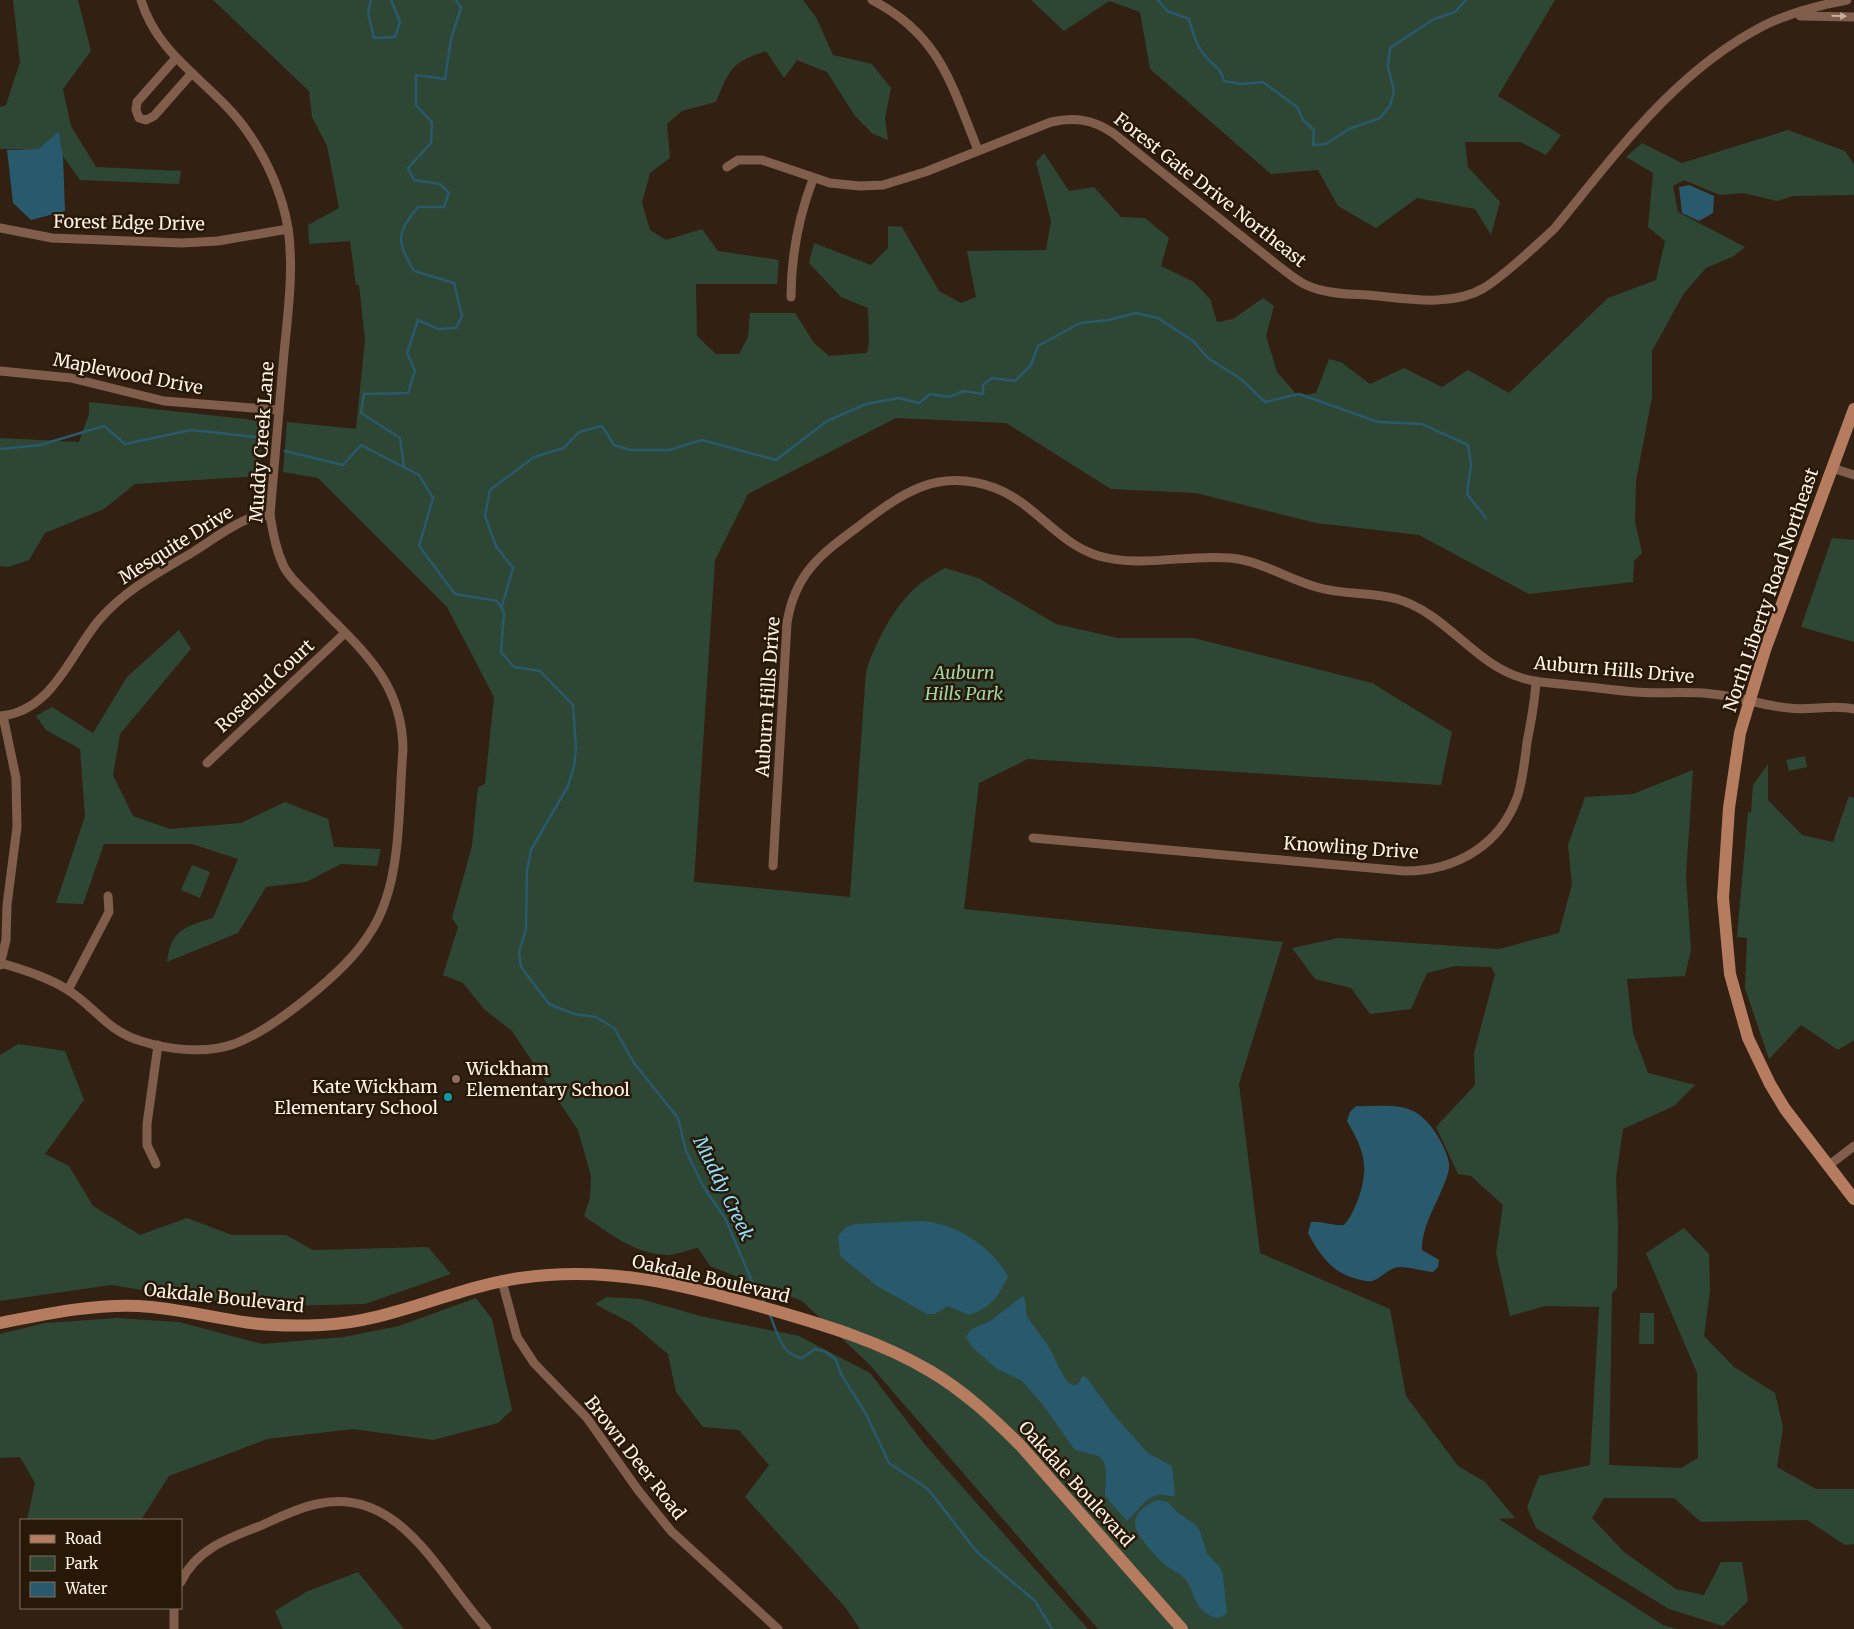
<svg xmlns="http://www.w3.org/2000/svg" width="1854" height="1629" font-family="Merriweather,serif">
<rect width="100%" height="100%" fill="#322112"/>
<!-- green -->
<g fill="#2e4734">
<polygon points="13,0 78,0 91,51 63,89 71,126 96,167 181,171 179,184 80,180 63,156 59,131 38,149 0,149 0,107 6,105 20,62"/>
<path d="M 213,0 L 803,0 L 816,17 L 833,55 L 872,64 L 891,88 L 885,118 L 888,140 L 873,134 L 855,116 L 827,72 L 797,60 L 784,78 L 766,51 C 731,62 729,70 716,102 L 682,111 L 667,124 L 670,158 L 650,173 L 642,203 L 650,230 L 666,240 L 702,229 L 718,251 L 779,260 L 777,284 L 696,284 L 697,336 L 716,354 L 739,354 L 748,337 L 750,313 L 795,313 L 814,343 L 829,356 L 867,353 L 869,342 L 868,308 L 841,297 L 809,263 L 814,243 L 871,265 L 888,248 L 888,226 L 902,227 L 939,291 L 961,303 L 976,297 L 967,251 L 1046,250 L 1051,221 L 1036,162 L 1044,153 L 1069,191 L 1094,187 L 1121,217 L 1145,218 L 1169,238 L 1161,266 L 1194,282 L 1210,299 L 1217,322 L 1233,319 L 1263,298 L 1274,306 L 1266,336 L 1277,372 L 1298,396 L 1316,393 L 1329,359 L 1341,362 L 1370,384 L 1404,368 L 1442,387 L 1468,370 L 1509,393 L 1608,298 L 1656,280 L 1665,241 L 1648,227 L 1653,173 L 1626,157 L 1642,143 L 1682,163 L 1788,130 L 1845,151 L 1854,164 L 1854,195 L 1793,196 L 1777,201 L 1743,193 L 1720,195 L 1684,180 L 1673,186 L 1678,212 L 1745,247 L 1734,256 L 1706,268 L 1684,293 L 1652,351 L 1652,397 L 1636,481 L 1635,521 L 1642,553 L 1634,561 L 1633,582 L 1529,594 L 1419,535 L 1316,523 L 1196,493 L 1111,489 L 1006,423 L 896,418 L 748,494 L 715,560 L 694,882 L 850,897 L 866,671 C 877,640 891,611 915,588 C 924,580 935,574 945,568 L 978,578 L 1056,624 L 1118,638 L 1194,638 L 1372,683 L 1452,732 L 1441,785 L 1028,759 L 979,783 L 964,909 L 1283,942 L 1239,1084 L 1260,1253 L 1390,1309 L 1406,1396 L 1458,1466 L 1485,1482 L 1515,1518 L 1499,1519 L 1663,1625 L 1677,1629 L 1098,1629 L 869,1364 L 802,1301 L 772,1289 L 745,1287 L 738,1277 L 710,1266 L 698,1248 C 689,1249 676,1255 668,1255 C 635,1254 610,1234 584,1216 L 590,1198 L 591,1176 L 578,1130 L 512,1031 L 484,1009 L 463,983 L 443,975 L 458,927 L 452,918 L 472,846 L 478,787 L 485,784 L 494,697 L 447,607 L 318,478 L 283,472 L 287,422 L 356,429 L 365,340 L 359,285 L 356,285 L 350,241 L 309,244 L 308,225 L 339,208 L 327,146 L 312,117 L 309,91 Z"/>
<polygon points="1031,0 1555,0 1498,96 1561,135 1546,155 1520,142 1465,142 1468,167 1500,202 1491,235 1475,209 1417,198 1376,228 1338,206 1318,170 1271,174 1150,69 1140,12 1109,1 1064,31"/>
<polygon points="89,402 263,421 259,476 135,484 104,509 45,533 29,560 8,567 0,566 0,438 79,442 89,414"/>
<polygon points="1832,538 1854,540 1854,642 1801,627"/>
<path d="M 179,630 L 191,649 L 120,734 L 113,775 L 133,816 L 170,829 L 241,823 L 285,802 L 328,819 L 334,847 L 381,849 L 377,866 L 341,864 L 306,882 L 266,887 L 238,933 L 167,962 C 171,929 185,927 213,918 L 238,859 L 192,844 L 104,844 L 83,904 L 56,903 L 85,816 L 80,749 L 46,730 L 36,716 L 52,707 L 93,733 L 127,677 Z"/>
<polygon points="1805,756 1807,767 1789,771 1786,760"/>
<polygon points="1768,764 1768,800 1802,835 1833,842 1849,796 1854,798 1854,1040 1838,1050 1801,1025 1769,1059 1745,988 1747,938 1737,937 1748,812 1751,813 1753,785"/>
<polygon points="1693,770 1686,875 1691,950 1685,976 1627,979 1633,1033 1648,1073 1695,1085 1674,1106 1623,1129 1616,1177 1618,1229 1617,1288 1612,1293 1609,1465 1681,1468 1698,1458 1697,1373 1646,1253 1684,1228 1709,1254 1710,1291 1704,1336 1734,1367 1775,1393 1783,1427 1777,1467 1816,1489 1854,1489 1854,1544 1845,1545 1807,1520 1701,1522 1674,1498 1604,1498 1592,1518 1624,1552 1676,1589 1704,1595 1721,1562 1742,1562 1748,1601 1723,1626 1669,1609 1536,1528 1527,1507 1539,1476 1590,1465 1599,1307 1545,1306 1510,1316 1496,1253 1503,1205 1471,1176 1458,1174 1436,1127 1475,1085 1474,1053 1495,974 1491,967 1455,966 1427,973 1411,1009 1370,1014 1351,988 1315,979 1292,948 1339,938 1499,949 1559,933 1572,884 1568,845 1585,797 1633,794"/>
<polygon points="192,865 210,872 200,898 181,890"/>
<polygon points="18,1044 65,1051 84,1100 45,1154 69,1166 93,1206 140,1235 187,1218 232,1235 286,1235 313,1250 428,1247 451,1274 365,1304 277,1306 198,1299 111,1285 0,1301 0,1055"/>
<polygon points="607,1297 641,1299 704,1317 799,1336 870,1373 926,1446 1088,1629 860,1629 845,1607 745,1497 769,1465 739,1430 703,1427 676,1392 668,1354 631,1323 595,1304"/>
<polygon points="476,1298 492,1319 512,1410 498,1423 433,1440 353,1429 267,1439 169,1476 141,1520 27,1520 35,1483 20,1457 0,1458 0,1334 45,1323 117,1318 179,1322 262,1344 344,1337 399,1326"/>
<polygon points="1640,1313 1654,1313 1654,1344 1639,1344"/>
<polygon points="358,1572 404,1629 283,1629 275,1611 306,1592"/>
</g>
<!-- water -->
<g fill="#29596c">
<polygon points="59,131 63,156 65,211 31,220 13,203 7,150 38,149"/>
<polygon points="1689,185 1714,196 1713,213 1699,221 1682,213 1679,187"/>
<path d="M 1356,1106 C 1373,1107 1396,1103 1413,1111 C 1429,1118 1446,1146 1449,1163 C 1450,1171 1445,1182 1442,1189 C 1434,1209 1422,1227 1422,1250 L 1439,1260 L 1438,1267 L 1433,1272 C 1422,1271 1411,1267 1399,1267 C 1388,1268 1382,1278 1372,1281 C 1367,1282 1362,1280 1357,1279 C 1332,1273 1319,1254 1308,1233 L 1311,1222 C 1322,1221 1332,1226 1344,1225 C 1352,1216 1356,1205 1360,1194 C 1369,1163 1363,1149 1347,1121 L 1350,1112 Z"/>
<path d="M 923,1221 C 958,1224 991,1247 1008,1276 C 999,1296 991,1308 969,1315 L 948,1306 L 935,1314 L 927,1314 L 877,1286 L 840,1256 L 838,1236 L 846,1227 L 855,1224 Z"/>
<path d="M 1023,1296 C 1028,1303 1024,1311 1028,1318 C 1035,1329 1045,1339 1051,1351 C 1057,1363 1061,1375 1071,1385 L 1077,1385 L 1083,1376 L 1087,1378 L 1113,1414 L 1148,1453 L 1172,1466 L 1175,1496 C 1169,1497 1164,1494 1158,1495 C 1143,1498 1138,1512 1127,1521 L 1105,1496 L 1106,1472 L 1104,1462 L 1099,1456 L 1075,1450 L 1043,1405 L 1022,1381 L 997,1369 L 972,1347 L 966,1337 L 970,1330 L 990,1321 Z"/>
<path d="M 1159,1500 L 1168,1502 L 1178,1513 L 1196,1525 L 1200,1531 L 1207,1554 L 1220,1567 L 1223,1575 L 1227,1613 C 1220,1619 1214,1619 1206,1613 C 1193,1605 1194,1588 1184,1578 C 1179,1572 1171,1570 1165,1565 C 1158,1559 1138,1537 1136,1529 C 1131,1514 1147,1503 1159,1500 Z"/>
</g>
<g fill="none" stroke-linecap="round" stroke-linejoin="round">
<!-- stream -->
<g stroke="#29596c" stroke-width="2.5">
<polyline points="371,0 368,13 374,38 395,37 400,22 391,0"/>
<path d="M 1158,0 L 1167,11 L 1189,19 C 1193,33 1197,49 1208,59 C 1217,69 1220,67 1224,81 L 1241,84 L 1263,82 L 1297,107 L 1303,120 L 1314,130 L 1313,145 L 1326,144 L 1349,129 L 1380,118 L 1390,106 L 1394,91 L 1388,67 L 1390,48 L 1434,19 L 1455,12 L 1466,0"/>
<polyline points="0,449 40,445 104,426 125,444 191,430 256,437"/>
<polyline points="285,451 343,465 361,445 419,475 433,498 419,546 455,594 497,601 504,612 501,652 514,667 540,671 573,705 576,748 574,767 568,786 531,850 527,870 526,929 519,952 521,967 549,1004 574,1014 596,1017 614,1028 634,1063 678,1118 686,1151 703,1186 725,1218 751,1279 765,1303"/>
<path d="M 404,467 L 400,438 L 361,413 L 364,394 L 408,393 L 415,371 L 407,353 L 418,320 L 438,329 L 456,328 L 462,316 L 454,283 L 414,271 C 397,241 395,235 418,207 L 444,207 L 449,193 L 440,184 L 414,180 L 408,168 L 431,143 L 432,122 L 416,105 L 416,75 L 445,79 L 451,39 L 461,8 L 456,0"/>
<polyline points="502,606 513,568 496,546 485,516 490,490 534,457 564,448 579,432 602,426 614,445 630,450 669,450 702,440 776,460 827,421 866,404 899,398 919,403 930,394 949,397 964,391 983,394 983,385 992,378 1015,381 1031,365 1038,346 1080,323 1109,320 1136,313 1158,318 1193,341 1208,358 1241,379 1265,402 1299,394 1378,422 1422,424 1468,445 1471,465 1467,494 1486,518"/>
<path d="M 769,1313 C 777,1330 780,1355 802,1358 L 815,1349 L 826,1352 L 836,1360 L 841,1374 L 866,1414 L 889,1463 L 928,1489 L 977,1552 L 1035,1601 L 1052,1629"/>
</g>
<!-- street -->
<g stroke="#815d4c" stroke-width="9">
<path d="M 872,0 C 940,35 951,84 978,150"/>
<polyline points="1800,16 1854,17"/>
<polyline points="176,58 137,102 136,110 139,118 146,120 154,116 192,73"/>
<path d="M 727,167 L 738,160 L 762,160 L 830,183 L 860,186 L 883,185 L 925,172 L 1051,122 C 1074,117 1092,119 1113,133 L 1276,264 C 1288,273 1300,284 1314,288 C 1331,294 1350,294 1367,295 C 1404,298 1450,308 1484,288 C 1508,273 1533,248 1554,229 C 1616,154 1674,72 1763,26 C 1789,13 1820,5 1847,0"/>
<polyline points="0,228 52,238 182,243 218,241 288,229"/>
<path d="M 791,297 C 791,257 799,216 813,179"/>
<polyline points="0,371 71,378 164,401 279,410"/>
<polyline points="1832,468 1854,475"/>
<path d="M 0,716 C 53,712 71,652 100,619 C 126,589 160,572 193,552 C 211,541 228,527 248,519 C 255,516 263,516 270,515"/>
<polyline points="207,763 345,633"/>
<path d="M 1033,838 L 1405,871 C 1456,871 1501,845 1518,795 C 1523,778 1525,760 1527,742 C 1531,722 1535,702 1536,681"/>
<path d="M 773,866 L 787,623 C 795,573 821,554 859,526 C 902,493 938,467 995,488 C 1035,503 1058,544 1099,556 C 1141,568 1187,554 1230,558 C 1263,561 1289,580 1320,588 C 1345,595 1372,592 1397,599 C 1446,613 1474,664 1522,678 C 1537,683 1554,683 1569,685 C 1591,687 1613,690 1635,692 C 1661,694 1687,691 1712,694 C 1738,696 1763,706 1789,708 C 1810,711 1832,704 1854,709"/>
<path d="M 1,963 C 23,970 48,977 68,990 C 95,1007 107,1031 141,1041 C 169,1050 206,1054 234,1044 C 273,1030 346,971 368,936 C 375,926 381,914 385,902 C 401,859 399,796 403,749 C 402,679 359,648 314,601 C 304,590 291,580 284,567 C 276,550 273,533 270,515 C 275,461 279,407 284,353 C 288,312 294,269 288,228 C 282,194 268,162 249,134 C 216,84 159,60 141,0"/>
<polyline points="0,965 6,940 7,905 17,827 16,778 3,716"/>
<polyline points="68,990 109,912 108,896"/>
<polyline points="156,1164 147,1145 147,1124 158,1045"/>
<polyline points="1828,1166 1854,1146"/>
<polyline points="502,1281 517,1337 534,1363 587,1418 638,1490 671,1531 778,1629"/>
<path d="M 181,1582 C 196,1549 229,1538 260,1526 C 278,1518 297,1508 317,1504 C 401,1485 440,1578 487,1629"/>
<polyline points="174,1608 174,1629"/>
</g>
<!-- secondary -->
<g stroke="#b57c60" stroke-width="12">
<polyline points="1854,409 1765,650 1740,733 1729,808 1723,898 1730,974 1748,1038 1770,1084 1785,1109 1854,1199"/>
<path d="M 0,1323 C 46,1314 92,1304 139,1306 C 177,1308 213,1318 251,1323 C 274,1326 297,1326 321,1325 C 391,1322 452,1288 520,1278 C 609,1265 684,1285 769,1309 C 824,1325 880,1341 930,1371 C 964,1391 993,1418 1021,1446 L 1182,1629"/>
</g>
</g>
<!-- one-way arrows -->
<defs><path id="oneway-solid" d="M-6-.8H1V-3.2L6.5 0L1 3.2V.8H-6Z" transform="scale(1.25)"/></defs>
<use fill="#c6afa2" href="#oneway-solid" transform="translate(1839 16) rotate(2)"/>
<!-- markers -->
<circle fill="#8d6e63" stroke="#281808" stroke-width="2" cx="456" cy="1079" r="5"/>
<circle fill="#0f9aa8" stroke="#281808" stroke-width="2" cx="448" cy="1097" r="5"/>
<g text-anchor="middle" stroke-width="5" stroke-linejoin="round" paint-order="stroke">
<!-- street labels -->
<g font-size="18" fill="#fef2e8" stroke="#281808">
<text transform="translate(1210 190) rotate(38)" y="6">Forest Gate Drive Northeast</text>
<text transform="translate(129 223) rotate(1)" y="6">Forest Edge Drive</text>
<text transform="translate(128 374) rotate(11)" y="6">Maplewood Drive</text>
<text transform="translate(262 442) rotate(-86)" y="6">Muddy Creek Lane</text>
<text transform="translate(176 545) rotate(-32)" y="6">Mesquite Drive</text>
<text transform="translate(1771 590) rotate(-71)" y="6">North Liberty Road Northeast</text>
<text transform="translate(1614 670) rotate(5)" y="6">Auburn Hills Drive</text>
<text transform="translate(265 686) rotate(-43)" y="6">Rosebud Court</text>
<text transform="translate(768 697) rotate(-86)" y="6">Auburn Hills Drive</text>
<text transform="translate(1351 848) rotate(4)" y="6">Knowling Drive</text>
<text transform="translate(711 1279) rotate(13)" y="6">Oakdale Boulevard</text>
<text transform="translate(224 1298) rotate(6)" y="6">Oakdale Boulevard</text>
<text transform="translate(635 1458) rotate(52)" y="6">Brown Deer Road</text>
<text transform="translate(1076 1484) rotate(48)" y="6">Oakdale Boulevard</text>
</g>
<!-- park labels -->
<g font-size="18" font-style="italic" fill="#9ad7a8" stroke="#281808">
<text x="964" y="679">Auburn<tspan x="964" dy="21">Hills Park</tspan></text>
</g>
<!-- poi labels -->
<g font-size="18" fill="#fef2e8" stroke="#281808" text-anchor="start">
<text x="466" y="1075">Wickham<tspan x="466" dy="21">Elementary School</tspan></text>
<text x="438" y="1093" text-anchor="end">Kate Wickham<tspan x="438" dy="21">Elementary School</tspan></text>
</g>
<!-- water labels -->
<g font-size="19" font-style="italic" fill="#8edefe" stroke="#281808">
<text transform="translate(724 1188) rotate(64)" y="7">Muddy Creek</text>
</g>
</g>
<!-- legend -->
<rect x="20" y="1519" width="162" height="90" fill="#281808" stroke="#7e6f62"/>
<rect x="30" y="1535" width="25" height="8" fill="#b57c60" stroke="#7e6f62"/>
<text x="65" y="1544" font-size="15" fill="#fef2e8">Road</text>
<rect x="30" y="1556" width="25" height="15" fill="#2e4734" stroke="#7e6f62"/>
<text x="65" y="1569" font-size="15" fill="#fef2e8">Park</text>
<rect x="30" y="1582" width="25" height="15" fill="#29596c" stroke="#7e6f62"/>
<text x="65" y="1594" font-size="15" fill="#fef2e8">Water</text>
</svg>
